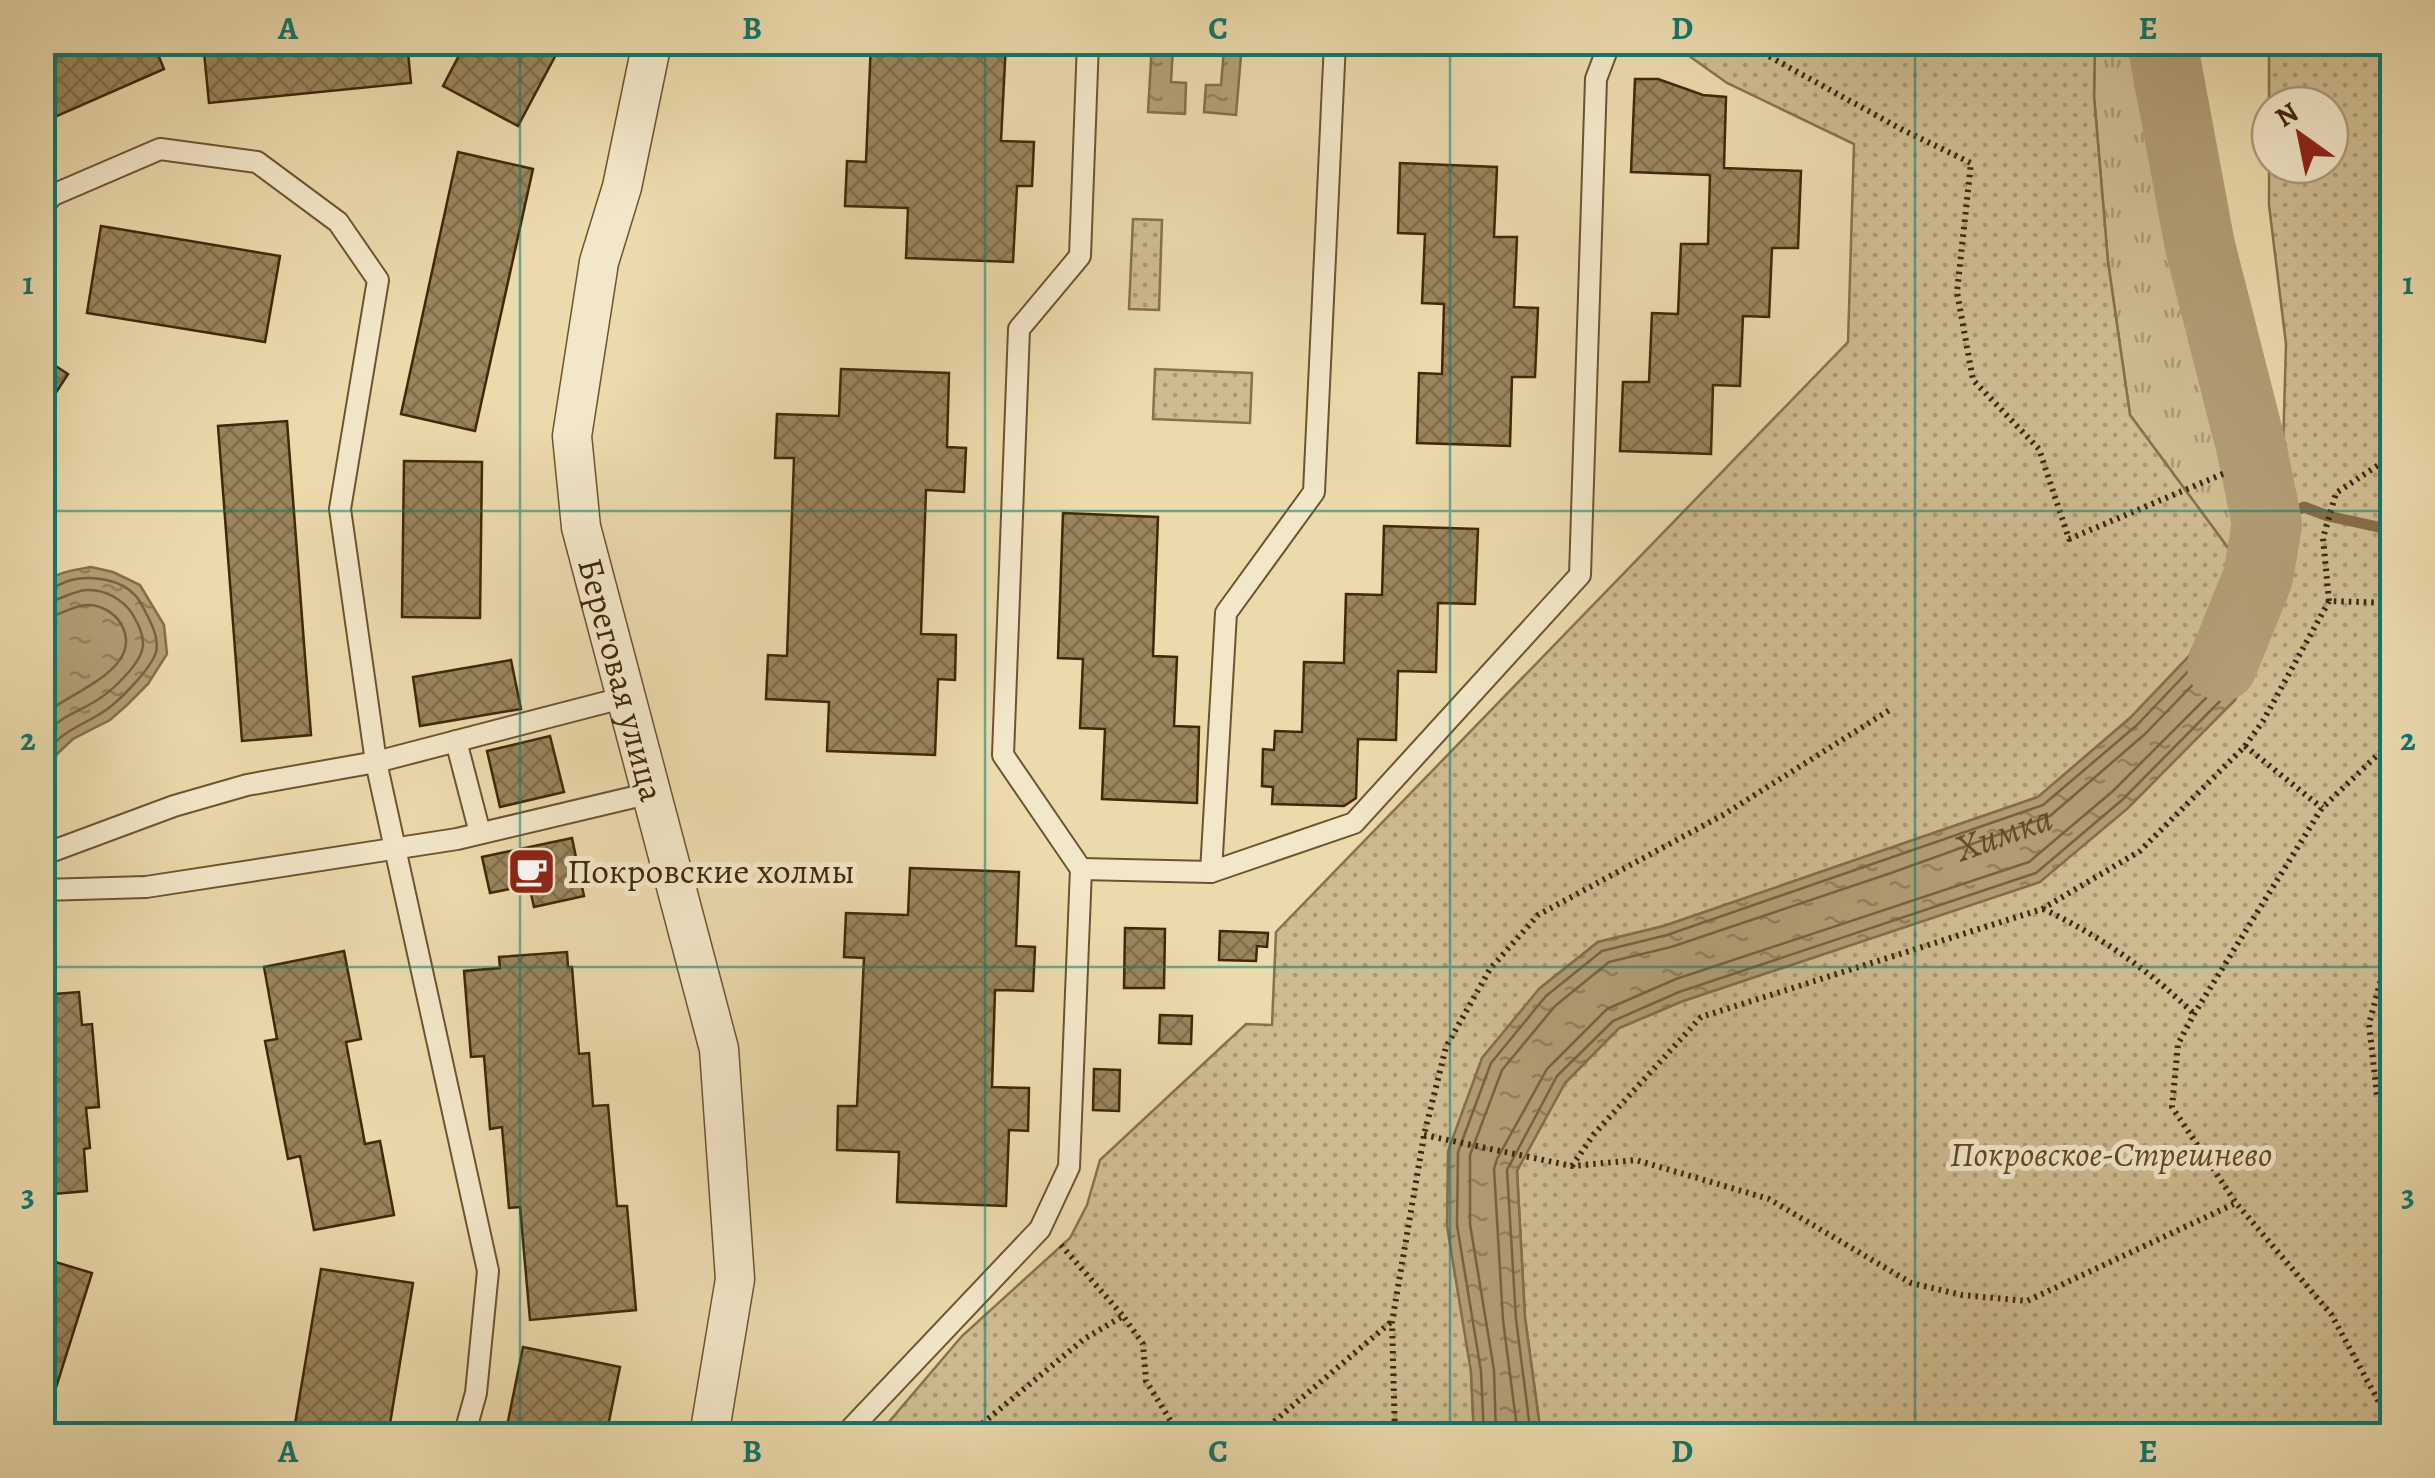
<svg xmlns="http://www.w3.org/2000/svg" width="2435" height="1478" font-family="Alegreya,serif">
<defs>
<pattern id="grass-tufts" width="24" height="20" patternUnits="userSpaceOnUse" patternTransform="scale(2.5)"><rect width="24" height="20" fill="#cebc90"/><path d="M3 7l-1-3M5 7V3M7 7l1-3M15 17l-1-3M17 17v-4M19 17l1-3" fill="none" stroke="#a99974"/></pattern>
<pattern id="park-dots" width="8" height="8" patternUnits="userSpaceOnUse" patternTransform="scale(2.5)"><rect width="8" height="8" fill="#cebc90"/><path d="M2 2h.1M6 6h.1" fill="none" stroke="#a99974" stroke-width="1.8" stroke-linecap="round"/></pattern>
<pattern id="water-ripples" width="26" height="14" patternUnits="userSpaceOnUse" patternTransform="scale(2.5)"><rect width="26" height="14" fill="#b29d74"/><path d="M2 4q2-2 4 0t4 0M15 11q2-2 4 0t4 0" fill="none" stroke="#92805d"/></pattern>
<pattern id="building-cross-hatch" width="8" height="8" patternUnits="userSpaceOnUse" patternTransform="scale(2.5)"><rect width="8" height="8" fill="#9a855c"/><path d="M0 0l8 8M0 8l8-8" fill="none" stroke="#7f6d4a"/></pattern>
</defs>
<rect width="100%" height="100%" fill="#ebdaac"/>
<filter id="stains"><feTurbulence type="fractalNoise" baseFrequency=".002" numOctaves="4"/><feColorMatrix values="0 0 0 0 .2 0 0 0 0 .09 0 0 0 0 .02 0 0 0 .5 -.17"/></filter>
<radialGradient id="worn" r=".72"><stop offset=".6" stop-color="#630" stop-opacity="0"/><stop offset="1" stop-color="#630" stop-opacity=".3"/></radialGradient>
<!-- grass -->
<polygon fill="url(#grass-tufts)" stroke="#88724b" stroke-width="2.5" points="2095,43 2162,43 2200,246 2252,450 2267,524 2258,577 2234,556 2130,415 2108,262 2094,96"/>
<!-- park -->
<g fill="url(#park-dots)" stroke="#88724b" stroke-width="2.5" fill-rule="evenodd">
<polygon points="1671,43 2095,43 2094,96 2108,262 2130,415 2234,556 2190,655 2130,718 2038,797 1664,926 1598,942 1539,989 1471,1372 1474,1435 877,1436 962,1336 1070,1238 1087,1205 1100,1160 1246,1024 1272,1025 1276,932 1848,342 1854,144 1727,83"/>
<path d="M 2269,43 L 2392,43 L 2392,1435 L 1541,1435 L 1525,1318 L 1517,1170 L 1565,1083 L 1619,1028 L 1683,1001 L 2040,882 L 2235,700 L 2279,588 L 2286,344 L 2269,205 ZM 2270,105 L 2330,105 L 2330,165 L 2270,165 Z"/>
<polygon points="1133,219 1162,220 1159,310 1129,309"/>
<polygon points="1155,369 1252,373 1250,423 1153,419"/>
</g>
<!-- water -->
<g fill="url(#water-ripples)" stroke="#856e48" stroke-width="2.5">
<polygon points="1152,43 1184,43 1184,47 1173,47 1171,82 1186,83 1185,114 1148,112"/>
<polygon points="1208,43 1242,43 1236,115 1204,112 1206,85 1221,85 1224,49 1208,46"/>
<polygon points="2234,556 2258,577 2279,588 2235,700 2128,808 2040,882 1683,1001 1619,1028 1565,1083 1517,1171 1525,1318 1541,1435 1474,1435 1471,1372 1447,1226 1448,1151 1482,1058 1539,989 1598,942 1664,926 2038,797 2130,718 2190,655"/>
<path d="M 91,567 L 113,572 L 140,585 L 164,625 L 167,654 L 148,684 L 127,705 L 110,720 L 73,739 L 57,754 L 43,787 L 43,584 C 56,572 74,570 91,567 Z"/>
</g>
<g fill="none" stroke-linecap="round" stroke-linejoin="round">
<!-- shore -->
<g stroke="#7a623d" stroke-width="2.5">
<path d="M 42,590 C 53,589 61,583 71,580 C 91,575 121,579 136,596 C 140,601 144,609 147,615 C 153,626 159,640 156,652 C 151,669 120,700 106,710 C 80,728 57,730 42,762"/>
<path d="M 42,603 C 58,602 71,591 87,590 C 105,589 124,600 133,615 C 138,624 143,633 143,644 C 143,663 110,693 94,702 C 83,709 70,713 60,721 C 54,725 48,731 42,737"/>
<path d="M 42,618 C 59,617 72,605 88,605 C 101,605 115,613 121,624 C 147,669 67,693 42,716"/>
<polyline points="1484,1436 1481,1371 1457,1225 1458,1152 1491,1063 1546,996 1602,951 1667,935 2043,805 2137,725 2197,662 2236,577 2242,576 2263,591 2265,597 2226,695 2122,800 2036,873 1679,992 1613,1021 1557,1076 1507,1170 1516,1319 1531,1436"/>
<path id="s1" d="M 1496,1436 L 1494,1370 L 1470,1224 L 1470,1155 L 1502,1070 L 1555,1006 L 1609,962 L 1671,947 L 1891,873 L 2050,816 L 2145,734 L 2207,670 L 2240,598 L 2244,596 L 2248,597 L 2249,603 L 2216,688 L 2113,791 L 2029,862 L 1676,979 L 1607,1009 L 1547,1069 L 1497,1159 L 1494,1169 L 1503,1320 L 1518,1436"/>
</g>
<!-- stream -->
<polyline stroke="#856e48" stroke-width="11" points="2267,524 2304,507 2328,516 2392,530"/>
<!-- river -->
<polyline stroke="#b29d74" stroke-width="70" points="2162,42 2200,246 2252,450 2267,524 2258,577 2222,666"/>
</g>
<!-- building -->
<g fill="url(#building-cross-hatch)" stroke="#422806" stroke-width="2.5">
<polygon points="42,42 153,42 164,69 48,120 42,109"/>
<polygon points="203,42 407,42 411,83 209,103"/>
<polygon points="466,42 547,42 559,49 518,126 443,86"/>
<polygon points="871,42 1006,42 1001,141 1034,142 1032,186 1017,186 1013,262 906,258 908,208 845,206 847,161 866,162"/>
<polygon points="1405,42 1563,42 1559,51 1405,46"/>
<polygon points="1635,79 1658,79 1703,95 1726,97 1724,168 1801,171 1798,248 1772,248 1769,317 1743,316 1740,386 1713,385 1711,454 1620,451 1623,382 1649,382 1652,313 1678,314 1681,244 1708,244 1710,175 1631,172"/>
<polygon points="458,152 533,169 475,431 401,414"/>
<polygon points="1400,163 1497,167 1494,237 1517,237 1514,307 1538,308 1535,377 1512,377 1510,446 1417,443 1419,373 1442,374 1444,304 1422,303 1425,234 1398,233"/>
<polygon points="101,226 280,256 265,342 87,313"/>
<polygon points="42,357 68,374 42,414"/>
<polygon points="841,369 949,373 947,447 966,448 964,492 926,490 921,634 956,635 955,680 938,679 935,755 827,751 829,702 766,699 768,655 787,656 794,458 775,458 777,414 839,416"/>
<polygon points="287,421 311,735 242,741 218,426"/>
<polygon points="404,461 482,462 480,618 402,617"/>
<polygon points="1063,513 1158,517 1153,656 1177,657 1174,726 1199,727 1197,803 1102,799 1105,729 1080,728 1083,659 1058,658"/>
<polygon points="1384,526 1478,529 1475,604 1438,603 1436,672 1398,671 1396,740 1358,739 1356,798 1344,806 1272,804 1273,787 1262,786 1263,749 1274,750 1275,731 1302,732 1304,662 1344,663 1346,594 1382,595"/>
<polygon points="511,660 521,709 420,726 413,677"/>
<polygon points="550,736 564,792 500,807 487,751"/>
<polygon points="572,838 584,896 534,907 529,885 490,893 482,857"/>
<polygon points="910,868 1019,872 1016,946 1035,947 1033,991 995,990 992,1087 1029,1088 1028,1131 1009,1130 1006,1206 897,1202 899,1152 837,1150 838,1106 857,1106 864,958 844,957 846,913 908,915"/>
<polygon points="1125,928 1165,929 1164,988 1124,988"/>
<polygon points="1220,931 1268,933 1267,947 1257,946 1256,961 1219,960"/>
<polygon points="344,951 361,1039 346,1042 365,1144 380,1141 394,1215 314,1230 300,1156 288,1159 265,1041 277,1039 264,967"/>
<polygon points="567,952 568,967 572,967 579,1054 589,1053 593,1106 608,1105 617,1206 627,1206 636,1310 530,1320 520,1207 509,1208 502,1127 490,1129 484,1056 471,1057 464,971 500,968 499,957"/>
<polygon points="79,992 82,1025 92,1024 99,1107 86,1108 90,1148 84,1149 87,1191 42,1195 42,995"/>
<polygon points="1160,1015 1192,1016 1191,1044 1159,1043"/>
<polygon points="1094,1069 1120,1070 1119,1111 1093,1110"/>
<polygon points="42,1258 92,1273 42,1432"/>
<polygon points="321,1269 413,1283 388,1436 293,1436"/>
<polygon points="523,1347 620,1367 606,1436 505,1436"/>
</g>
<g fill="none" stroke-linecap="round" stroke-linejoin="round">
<defs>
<g id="lane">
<polyline points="42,207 53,195 160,149 257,162 338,222 378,280 340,509 376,762 488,1271 476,1393 464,1436"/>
<polyline points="456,741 480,833"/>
<polyline points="42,855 174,806 247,785 376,762 626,697"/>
<polyline points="1081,869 1211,872 1354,823 1580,575 1596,79 1610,42"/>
<polyline points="1211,872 1226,613 1314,492 1335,42"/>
<polyline points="42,890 146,887 457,839 651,793"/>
<polyline points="844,1436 1040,1229 1069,1167 1081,869 1003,755 1019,329 1080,256 1088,42"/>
</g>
<g id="street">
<path id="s2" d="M 652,42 L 622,187 L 599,262 L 572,436 L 581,527 L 719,1049 L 735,1279 L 709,1436"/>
</g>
</defs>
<!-- lane casing -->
<use href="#lane" stroke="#6c5430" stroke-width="24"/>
<!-- street casing -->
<use href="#street" stroke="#6c5430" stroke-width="41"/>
<!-- path -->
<g stroke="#422806" stroke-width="6" stroke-dasharray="2.5 5" stroke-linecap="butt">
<polyline points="1743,42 1901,129 1971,163 1957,292 1973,380 2039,449 2069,539 2225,473"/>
<polyline points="2329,601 2323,538 2336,493 2392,456"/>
<polyline points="2392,741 2322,808 2194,1014 2178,1044 2172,1107 2236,1203 2331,1314 2392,1426"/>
<polyline points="2245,746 2322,808"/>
<path d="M 2043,909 C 2099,935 2150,971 2194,1014"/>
<polyline points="2392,938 2369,1024 2377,1095 2392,1114"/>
<polyline points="1424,1135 1572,1166 1636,1160 1769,1199 1911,1283 1962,1295 2027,1301 2236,1203"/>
<polyline points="1572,1166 1594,1134 1701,1017 2042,909 2140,851 2245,746 2263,721 2329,601 2392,603"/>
<polyline points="1061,1245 1123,1316"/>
<polyline points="976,1436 977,1428 1084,1339 1123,1316 1143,1344 1146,1381 1180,1436"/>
<polyline points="1257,1436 1391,1322"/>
<polyline points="1395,1436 1392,1322 1424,1135 1446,1047 1490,969 1538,915 1723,815 1891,709"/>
</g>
<!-- lane -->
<use href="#lane" stroke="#f2e7c9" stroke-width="20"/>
<!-- street -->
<use href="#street" stroke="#f2e7c9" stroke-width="38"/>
</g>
<!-- grid -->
<path fill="none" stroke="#0f766e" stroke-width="2.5" stroke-opacity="0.55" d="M 520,42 L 520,1436M 985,42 L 985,1436M 1450,42 L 1450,1436M 1915,42 L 1915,1436M 42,511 L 2392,511M 42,967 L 2392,967"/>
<!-- icons -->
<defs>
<symbol id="cafe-square" viewBox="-11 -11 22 22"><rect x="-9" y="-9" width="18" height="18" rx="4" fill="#8f2418" stroke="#f2e7c9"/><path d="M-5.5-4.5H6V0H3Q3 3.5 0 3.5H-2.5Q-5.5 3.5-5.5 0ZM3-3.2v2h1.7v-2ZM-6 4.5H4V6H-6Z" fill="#fff"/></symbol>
</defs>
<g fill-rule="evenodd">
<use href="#cafe-square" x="504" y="844" width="55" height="55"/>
</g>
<g text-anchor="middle" stroke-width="10" stroke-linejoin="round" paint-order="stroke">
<!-- street labels -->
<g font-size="35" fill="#422806" stroke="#f2e7c9">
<text dy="12" stroke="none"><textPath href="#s2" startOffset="652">Береговая улица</textPath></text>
</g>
<!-- poi labels -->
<g font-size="35" fill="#422806" stroke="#f2e7c9" text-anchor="start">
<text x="567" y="883">Покровские холмы</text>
</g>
<!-- park labels -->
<g font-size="35" font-style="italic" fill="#5e4622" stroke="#f2e7c9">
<text x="2111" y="1166">Покровское-Стрешнево</text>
</g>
<!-- water labels -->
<g font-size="38" font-style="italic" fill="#644b27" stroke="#f2e7c9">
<text dy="13" stroke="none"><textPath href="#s1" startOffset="942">Химка</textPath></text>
</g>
</g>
<!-- margin -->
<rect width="2435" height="1478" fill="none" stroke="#ebdaac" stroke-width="110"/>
<!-- north arrow -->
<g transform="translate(2300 135) rotate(327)"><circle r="48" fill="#f2e7c9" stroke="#ac9b7b" stroke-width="2.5"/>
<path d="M0-8L18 38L0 25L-18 38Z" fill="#8f2418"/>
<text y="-15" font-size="28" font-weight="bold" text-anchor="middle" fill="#422806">N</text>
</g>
<rect x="55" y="55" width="2325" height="1368" fill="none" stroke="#0f766e" stroke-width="4"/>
<g font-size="32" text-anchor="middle" font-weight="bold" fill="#0f766e">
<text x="288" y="39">A</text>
<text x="752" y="39">B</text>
<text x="1218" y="39">C</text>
<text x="1682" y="39">D</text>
<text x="2148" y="39">E</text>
<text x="28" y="294">1</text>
<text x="2408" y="294">1</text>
<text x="28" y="750">2</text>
<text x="2408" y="750">2</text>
<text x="28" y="1206">3</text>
<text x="2408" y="1206">3</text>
<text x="288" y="1462">A</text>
<text x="752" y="1462">B</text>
<text x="1218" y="1462">C</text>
<text x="1682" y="1462">D</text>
<text x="2148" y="1462">E</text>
</g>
<rect width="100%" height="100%" filter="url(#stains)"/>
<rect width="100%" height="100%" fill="url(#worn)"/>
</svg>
